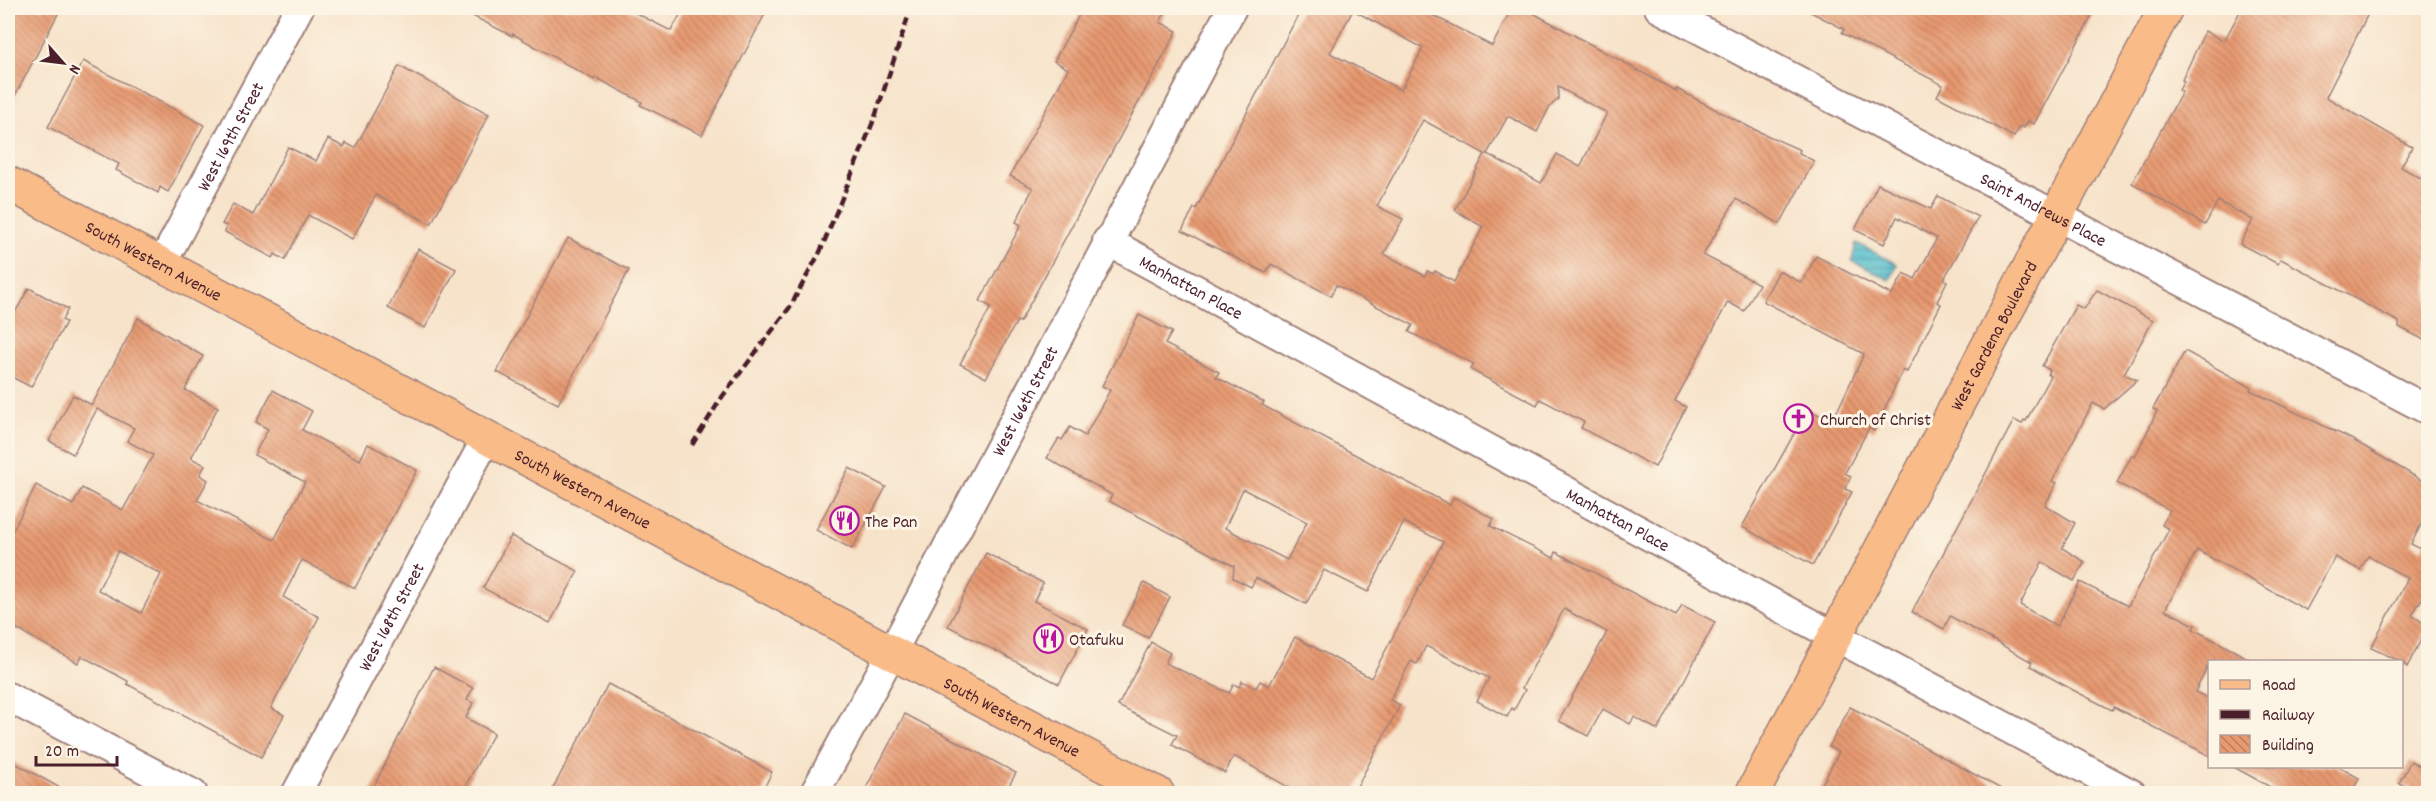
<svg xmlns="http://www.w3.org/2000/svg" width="2436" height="801" font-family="Dekko,sans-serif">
<defs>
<pattern id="water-rules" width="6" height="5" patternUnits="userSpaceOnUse" patternTransform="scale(1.5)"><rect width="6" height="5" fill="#54bfcf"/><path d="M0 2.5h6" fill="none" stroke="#489ba8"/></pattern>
<pattern id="building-back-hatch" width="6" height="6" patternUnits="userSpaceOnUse" patternTransform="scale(1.5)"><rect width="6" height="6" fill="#e79970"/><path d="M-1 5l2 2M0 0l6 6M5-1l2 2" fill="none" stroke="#bd7c5c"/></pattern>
</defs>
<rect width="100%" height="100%" fill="#fcf5e5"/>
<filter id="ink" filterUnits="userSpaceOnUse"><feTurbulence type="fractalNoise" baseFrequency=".0167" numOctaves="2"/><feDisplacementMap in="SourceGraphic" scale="12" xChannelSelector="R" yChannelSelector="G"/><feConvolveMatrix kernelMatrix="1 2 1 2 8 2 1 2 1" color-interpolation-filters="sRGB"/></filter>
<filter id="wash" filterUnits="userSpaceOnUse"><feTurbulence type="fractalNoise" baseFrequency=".008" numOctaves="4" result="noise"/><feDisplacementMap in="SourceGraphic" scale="24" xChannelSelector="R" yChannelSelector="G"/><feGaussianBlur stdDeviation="1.35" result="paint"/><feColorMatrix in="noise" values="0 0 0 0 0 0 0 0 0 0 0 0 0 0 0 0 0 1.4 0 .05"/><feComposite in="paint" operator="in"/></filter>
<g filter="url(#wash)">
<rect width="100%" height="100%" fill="#f7e3ca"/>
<!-- water -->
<polygon fill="url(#water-rules)" stroke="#4f6f7d" stroke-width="1.5" points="1856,243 1897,264 1890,280 1852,261"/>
<g id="blocks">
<!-- building -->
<g fill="url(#building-back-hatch)" fill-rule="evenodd">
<polygon points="8,8 61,8 8,109"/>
<polygon points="457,8 626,8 671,31 684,8 768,8 702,135 640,105 642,102 595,77 594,80 513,34 512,36"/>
<polygon points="1083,8 1168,8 1160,22 1177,31 1020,322 1017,321 986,378 960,364 991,307 980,301 1021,225 1016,222 1033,188 1010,176 1068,69 1054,61"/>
<path d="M 1302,8 L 1419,8 L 1492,46 L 1512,8 L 1524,8 L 1676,91 L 1677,89 L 1751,128 L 1800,150 L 1799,153 L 1814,161 L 1780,224 L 1736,199 L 1703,255 L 1759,284 L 1744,311 L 1728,302 L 1675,401 L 1686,407 L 1655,467 L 1581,428 L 1584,422 L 1540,399 L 1537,405 L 1471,370 L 1474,364 L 1409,332 L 1413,325 L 1336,285 L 1331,296 L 1271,264 L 1266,273 L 1182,231 L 1194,208 L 1196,209 ZM 1353,10 L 1423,48 L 1401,90 L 1330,53 ZM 1558,87 L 1607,113 L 1580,167 L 1557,154 L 1541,183 L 1487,154 L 1508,116 L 1537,132 L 1549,108 L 1558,99 ZM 1423,120 L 1485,154 L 1455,210 L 1483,227 L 1454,282 L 1435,271 L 1433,274 L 1427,271 L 1425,276 L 1384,254 L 1403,219 L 1377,206 Z"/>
<polygon points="1803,8 2096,8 2034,124 2028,121 2024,128 2020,126 2014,137 1937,96 1943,85 1842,33 1844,29"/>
<polygon points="2242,8 2371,8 2326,97 2412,147 2401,167 2428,182 2428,342 2399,327 2399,322 2281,259 2278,264 2240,244 2253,220 2218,201 2205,225 2132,183 2182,92 2179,90 2184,81 2182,80 2205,31 2224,41"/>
<polygon points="83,61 204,125 168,192 160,187 158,193 116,170 119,164 48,127"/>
<polygon points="399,66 489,114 431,224 376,195 352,239 308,215 285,260 275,254 273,258 225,232 227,226 222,224 233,204 253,215 288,147 316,161 328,139 344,147 346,143 355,148"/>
<polygon points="1878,184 1931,209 1938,196 1978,217 1944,279 1947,281 1937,302 1941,304 1907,372 1903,370 1874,431 1869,428 1845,473 1851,476 1845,489 1852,492 1813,565 1742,527 1808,409 1832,422 1864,354 1763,301 1779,271 1802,283 1816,256 1892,295 1904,273 1915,279 1937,238 1897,217 1884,244 1855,230"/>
<polygon points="568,238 629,270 558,404 497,372"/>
<polygon points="418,249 456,269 425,328 388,308"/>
<polygon points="29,288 68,309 62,320 66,322 31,387 8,375 8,325"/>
<polygon points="2097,290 2153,320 2124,374 2137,380 2104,409 2093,403 2052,481 2057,483 2045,505 2075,523 2062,548 2085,562 2074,581 2042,562 2020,605 2057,626 2080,582 2128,606 2169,529 2162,525 2170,510 2117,483 2132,455 2135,457 2157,411 2153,409 2185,351 2251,387 2250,390 2353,440 2428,484 2428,511 2411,544 2422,550 2428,538 2428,589 2412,615 2428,626 2407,667 2402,662 2371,648 2408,578 2368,556 2360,570 2335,557 2306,610 2197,550 2165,610 2195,625 2193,629 2255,662 2210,662 2195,692 2210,699 2210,756 2114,707 2112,710 2071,689 2030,666 2032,662 1950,616 1944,629 1912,612 2014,420 2022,424 2024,420 2026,421 2050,376 2048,375 2050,370 2042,366 2076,305 2084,309"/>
<path d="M 1139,315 L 1172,332 L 1165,344 L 1219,372 L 1216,377 L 1264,402 L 1262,405 L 1450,505 L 1454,497 L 1494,519 L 1490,526 L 1554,558 L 1556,552 L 1676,616 L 1682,605 L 1715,622 L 1658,730 L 1634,717 L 1630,724 L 1603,709 L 1588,736 L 1559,721 L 1607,632 L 1564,609 L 1522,688 L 1525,690 L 1514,710 L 1512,708 L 1507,717 L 1477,701 L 1489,678 L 1426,646 L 1417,664 L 1411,661 L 1390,700 L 1400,705 L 1353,794 L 1300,794 L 1234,756 L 1225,773 L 1176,747 L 1172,744 L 1177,735 L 1118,706 L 1151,642 L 1170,653 L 1165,663 L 1229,693 L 1234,684 L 1239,687 L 1242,681 L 1256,688 L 1260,681 L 1269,686 L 1295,637 L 1371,678 L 1443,542 L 1404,522 L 1368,592 L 1324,570 L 1306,604 L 1256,578 L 1251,587 L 1233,578 L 1234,566 L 1109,501 L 1112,495 L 1047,458 L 1059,438 L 1062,440 L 1070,427 L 1085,436 L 1110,390 L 1102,386 ZM 1243,489 L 1307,522 L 1287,560 L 1225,528 Z"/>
<path d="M 138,318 L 203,356 L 185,390 L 218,407 L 191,458 L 205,465 L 200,475 L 208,480 L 197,500 L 274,540 L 305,482 L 254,455 L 268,429 L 256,422 L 273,390 L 312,411 L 302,430 L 360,460 L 368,444 L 417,470 L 355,588 L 302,560 L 283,597 L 319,617 L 271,708 L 284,715 L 261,757 L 127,684 L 128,681 L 82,656 L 78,663 L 8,624 L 8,540 L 36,485 L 73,505 L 82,488 L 123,510 L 153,455 L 127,441 L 134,428 L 97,409 L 73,454 L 49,441 L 73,395 L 92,405 ZM 118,551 L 161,574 L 141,613 L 98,590 Z"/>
<polygon points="849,468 886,487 852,549 816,530"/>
<polygon points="511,536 578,571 550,623 483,588"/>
<polygon points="986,553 1043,583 1034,601 1088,629 1059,684 948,626"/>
<polygon points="1144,583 1170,597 1148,638 1122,625"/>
<polygon points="434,667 473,688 467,700 473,703 466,718 494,733 461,794 370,794"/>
<polygon points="608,684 772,772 761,794 550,794"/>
<polygon points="1850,707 1894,730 2010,794 1817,794 1839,752 1829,747"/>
<polygon points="905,714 1016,773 1004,794 863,794"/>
<polygon points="8,759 71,794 8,794"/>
<polygon points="2411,761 2428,771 2428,780 2421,794 2399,783"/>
<polygon points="2232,766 2337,766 2359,778 2351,794 2283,794"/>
</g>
</g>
</g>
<g filter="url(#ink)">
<use href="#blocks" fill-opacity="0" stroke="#a0817a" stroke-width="1.5"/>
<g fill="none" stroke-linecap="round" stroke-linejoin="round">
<defs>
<g id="minor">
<path id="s1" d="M 1659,8 L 2428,410"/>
<path id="s2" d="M 1107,241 L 1774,604 L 2132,794"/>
<path id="s3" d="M 161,265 L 299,8"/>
<polyline points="8,697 193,794"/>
<path id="s4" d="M 296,794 L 486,439"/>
<path id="s5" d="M 814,794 L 891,654 L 1232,8"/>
</g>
<g id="major">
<path id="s6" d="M 8,183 L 1158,794"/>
<path id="s7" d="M 1752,794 L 2166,8"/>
</g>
</defs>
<!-- minor casing -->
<use href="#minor" stroke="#a0817a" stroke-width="32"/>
<!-- major casing -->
<use href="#major" stroke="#a0817a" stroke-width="36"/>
<!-- minor -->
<use href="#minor" stroke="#fff" stroke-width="28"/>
<!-- major -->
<use href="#major" stroke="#f9bc89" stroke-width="33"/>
<!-- rail -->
<polyline stroke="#4a1f2b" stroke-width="4.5" stroke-dasharray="9 4.5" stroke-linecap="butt" points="692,445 722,397 790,307 820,252 875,117 911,8"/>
</g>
</g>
<!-- icons -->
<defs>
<symbol id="church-ring" viewBox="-11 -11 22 22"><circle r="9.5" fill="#fcf5e5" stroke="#b5179e" stroke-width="1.5"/><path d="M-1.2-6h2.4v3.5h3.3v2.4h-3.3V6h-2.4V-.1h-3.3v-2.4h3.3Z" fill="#b5179e"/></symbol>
<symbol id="restaurant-ring" viewBox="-11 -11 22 22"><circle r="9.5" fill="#fcf5e5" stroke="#b5179e" stroke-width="1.5"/><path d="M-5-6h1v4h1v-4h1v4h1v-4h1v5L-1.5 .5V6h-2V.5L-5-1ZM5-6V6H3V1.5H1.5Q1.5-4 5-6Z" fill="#b5179e"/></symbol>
</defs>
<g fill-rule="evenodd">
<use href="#church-ring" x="1782" y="402" width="33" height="33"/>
<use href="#restaurant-ring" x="828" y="504" width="33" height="33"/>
<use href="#restaurant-ring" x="1032" y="622" width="33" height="33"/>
</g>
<g text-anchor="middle" stroke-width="6" stroke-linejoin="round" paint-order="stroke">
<!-- street labels -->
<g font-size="18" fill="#4a1f2b" stroke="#fcf5e5">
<text dy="6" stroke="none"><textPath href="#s3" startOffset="146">West 169th Street</textPath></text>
<text dy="6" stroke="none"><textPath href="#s1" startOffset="434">Saint Andrews Place</textPath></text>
<text dy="6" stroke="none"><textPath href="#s6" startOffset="165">South Western Avenue</textPath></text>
<text dy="6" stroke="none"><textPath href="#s2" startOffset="96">Manhattan Place</textPath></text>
<text dy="6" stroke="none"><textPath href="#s7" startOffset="518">West Gardena Boulevard</textPath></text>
<text dy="6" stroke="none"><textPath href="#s5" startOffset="446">West 166th Street</textPath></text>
<text dy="6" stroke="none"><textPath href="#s6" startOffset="651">South Western Avenue</textPath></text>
<text dy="6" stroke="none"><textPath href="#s2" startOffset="582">Manhattan Place</textPath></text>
<text dy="6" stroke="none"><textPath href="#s4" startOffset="201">West 168th Street</textPath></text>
<text dy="6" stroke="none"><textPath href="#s6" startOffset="1137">South Western Avenue</textPath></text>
</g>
<!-- poi labels -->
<g font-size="18" fill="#4a1f2b" stroke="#fcf5e5" text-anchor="start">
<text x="1820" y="425">Church of Christ</text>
<text x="865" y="527">The Pan</text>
<text x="1069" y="645">Otafuku</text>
</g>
</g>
<!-- margin -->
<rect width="2436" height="801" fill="none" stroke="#fcf5e5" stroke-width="30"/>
<!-- legend -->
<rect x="2208" y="660" width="195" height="108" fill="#fcf5e5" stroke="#b59f9b" stroke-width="1.5"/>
<rect x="2220" y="680" width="30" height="9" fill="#f9bc89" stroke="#b59f9b" stroke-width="1.5"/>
<text x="2262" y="690" font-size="18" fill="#4a1f2b">Road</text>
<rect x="2220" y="710" width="30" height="9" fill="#4a1f2b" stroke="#b59f9b" stroke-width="1.5"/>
<text x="2262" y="720" font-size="18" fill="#4a1f2b">Railway</text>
<rect x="2220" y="735" width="30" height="18" fill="url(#building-back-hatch)" stroke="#b59f9b" stroke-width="1.5"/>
<text x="2262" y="750" font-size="18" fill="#4a1f2b">Building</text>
<!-- north arrow -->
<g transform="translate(63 63) rotate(118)" stroke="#fcf5e5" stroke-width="4.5" paint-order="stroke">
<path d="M0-4.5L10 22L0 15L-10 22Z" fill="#4a1f2b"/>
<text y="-9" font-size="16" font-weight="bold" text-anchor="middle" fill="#4a1f2b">N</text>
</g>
<!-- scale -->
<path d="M36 756v9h81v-9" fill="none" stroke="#4a1f2b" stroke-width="3"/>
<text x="45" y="756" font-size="18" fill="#4a1f2b" stroke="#fcf5e5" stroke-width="4.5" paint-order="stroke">20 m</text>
</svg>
